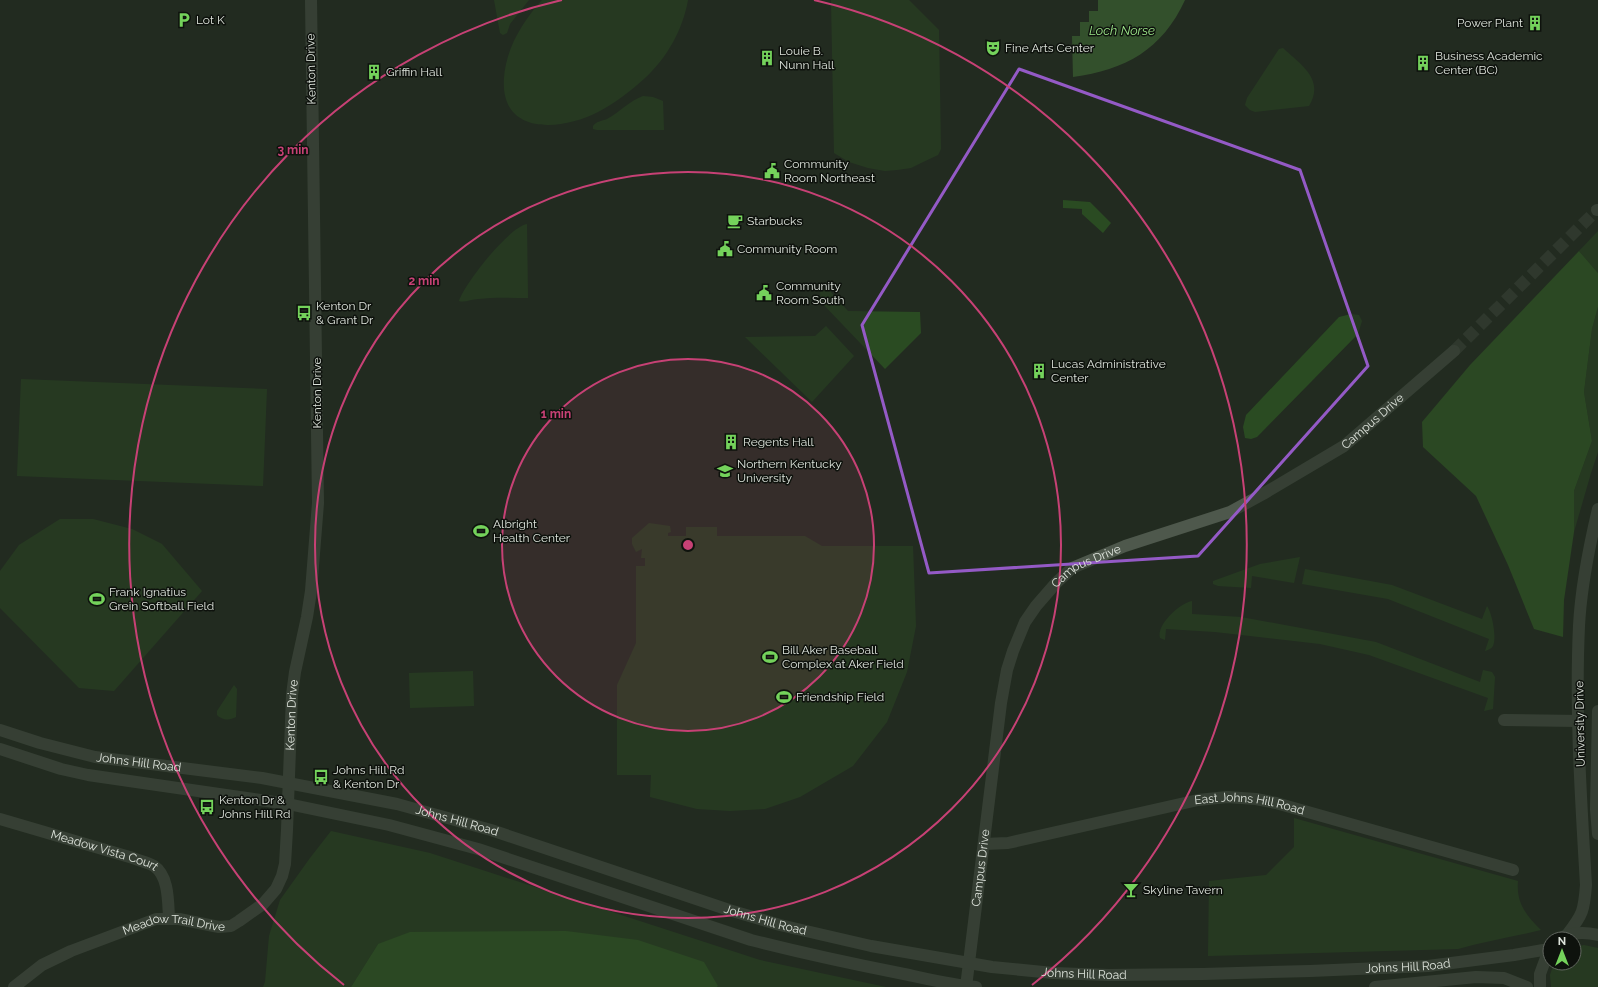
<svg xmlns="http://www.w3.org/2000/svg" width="1598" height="987" font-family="Raleway,sans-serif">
<rect width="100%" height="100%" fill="#222b20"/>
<!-- green -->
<g fill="#2a4b22">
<polygon points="494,0 529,0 510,24 507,33 503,35 500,33"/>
<path d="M 542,0 L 688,0 C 683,29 667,58 645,78 C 631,91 615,103 598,112 C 561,131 500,136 504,78 C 506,48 523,21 542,0 Z"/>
<polygon points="831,0 909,0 939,30 941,149 938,155 921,163 911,168 897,170 885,171 868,168 849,162 834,153"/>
<path d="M 1283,48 C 1301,65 1325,79 1309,106 L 1255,112 L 1250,110 L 1245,105 L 1247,98 L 1279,49 Z"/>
<path d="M 643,96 L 653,97 L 663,101 L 664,130 L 597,130 L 593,129 L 593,126 C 597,121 602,121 607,119 C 620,112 629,101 643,96 Z"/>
<polygon points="1063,200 1090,202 1111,223 1103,233 1082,214 1082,209 1063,208"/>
<path d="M 527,224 L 528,298 C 511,298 494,297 478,299 C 471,299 465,303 459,301 C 465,283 509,227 527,224 Z"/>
<polygon points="1598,231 1598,273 1579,251"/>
<polygon points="823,289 828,289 848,311 920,312 921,333 885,369 821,302 820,292"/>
<polygon points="1598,307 1598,452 1591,473 1574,532 1574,491 1592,441 1584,392 1592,329"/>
<polygon points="1351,314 1359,315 1362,321 1358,334 1257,437 1251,439 1245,438 1243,427 1246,415 1339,317"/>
<polygon points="826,326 854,356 812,402 745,337 815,336"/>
<polygon points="21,379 267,389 263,486 17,476"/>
<polygon points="60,519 93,519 132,529 162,544 202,591 114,691 79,688 0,608 0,571 19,545"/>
<polygon points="649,523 670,526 671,532 668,533 668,536 686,536 686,527 717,527 717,536 805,536 822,546 913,546 916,626 907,672 887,722 853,766 800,797 765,809 730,811 697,809 650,797 651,775 617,775 617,685 636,643 636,566 645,566 645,558 641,558 642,549 636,552 632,544 632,538"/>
<polygon points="1300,557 1294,583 1252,576 1251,588 1218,586 1213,584 1213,581 1260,564"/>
<path d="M 1305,569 L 1392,585 L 1482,619 L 1487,606 C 1492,613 1497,638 1493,646 C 1491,649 1488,650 1485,651 L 1489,639 L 1388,599 L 1302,584 Z"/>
<path d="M 1192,601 L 1192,614 L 1241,617 L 1376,642 L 1480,682 L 1483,670 L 1492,672 L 1495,677 L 1493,709 L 1484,711 L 1488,698 L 1369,655 L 1320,644 L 1215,632 L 1166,629 L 1165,640 L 1160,638 C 1156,625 1180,603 1192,601 Z"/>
<polygon points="473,671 474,706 410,708 409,673"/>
<path d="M 234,685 L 237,689 L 236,717 C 229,721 222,720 217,715 L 217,711 Z"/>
<path d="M 1294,818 L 1518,881 C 1516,903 1526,915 1541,930 C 1514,937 1485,941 1458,949 L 1208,956 L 1209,881 L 1266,875 L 1294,847 Z"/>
<polygon points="331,831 430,853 760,960 886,987 717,987 718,986 378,944 351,987 263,987 265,982 269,936 280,900 310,858"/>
<polygon points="1584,945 1598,948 1598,987 1551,987 1550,975 1554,963 1574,963 1574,947"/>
</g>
<!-- forest -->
<g fill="#356a26">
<polygon points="1579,251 1598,273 1598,307 1592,329 1584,392 1592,441 1574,491 1574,532 1564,600 1563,637 1534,629 1508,565 1476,496 1423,447 1422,422 1470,365"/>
<polygon points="566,931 638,940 704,962 718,986 717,987 351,987 378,944 410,932"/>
</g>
<!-- water -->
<path fill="#487d3a" d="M 1098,0 L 1185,0 C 1162,50 1125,70 1073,77 L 1072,36 L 1080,36 L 1080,22 L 1089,22 L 1089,11 L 1098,11 Z"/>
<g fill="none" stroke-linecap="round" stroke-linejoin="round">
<!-- street-tunnel -->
<polyline stroke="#3e473c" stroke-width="12" stroke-dasharray="12 6" stroke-linecap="butt" points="1454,351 1597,210"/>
<!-- street -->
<g stroke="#4e584c" stroke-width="12">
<polyline points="1597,210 1598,210"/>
<polyline points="1504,720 1579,721"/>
<path id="s1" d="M 0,819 L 133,858 C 140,861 148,862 154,866 C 169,876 168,902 169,918"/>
<path id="s2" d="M 984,844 L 1008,843 L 1198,800 L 1227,797 L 1256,799 L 1276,803 L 1513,870"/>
<path id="s3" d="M 14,987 L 42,965 L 71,951 L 156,919 L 179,919 L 219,927 L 231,926 L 239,921 L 263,904 L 276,889 L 282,876 L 285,864 L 287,830 L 292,695 L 295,672 L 307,617 L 311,591 L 318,503 L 311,0"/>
<path id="s4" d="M 966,987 L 1001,703 L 1007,670 L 1013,651 L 1025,622 L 1036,606 L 1056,583 L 1072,568 L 1125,546 L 1230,512 L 1263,494 L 1344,446 L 1454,351"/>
</g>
<!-- secondary -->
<g stroke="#4e584c" stroke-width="12">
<polyline points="1598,711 1596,809 1598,834"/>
<path id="s5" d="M 0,730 L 40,743 L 95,757 L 262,778 L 397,804 L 491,830 L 729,910 L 780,925 L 871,946 L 992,967 L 1053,973 L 1109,975 L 1203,974 L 1310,971 L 1428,966 L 1514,955 L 1549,949"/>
<path d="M 0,749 L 61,769 L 88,775 L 288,804 L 389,825 L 478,849 L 751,940 C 802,953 853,964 904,974 C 928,979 952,985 976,987"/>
<path d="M 1567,935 C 1583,914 1584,911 1586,885 C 1581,799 1575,712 1579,626 C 1581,586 1589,547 1598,509"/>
<path d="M 1559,939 C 1571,932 1585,932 1598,935"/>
<polyline points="1375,987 1476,977 1504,978 1527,987"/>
<polyline points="1540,987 1540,974 1550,947"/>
</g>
</g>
<!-- marked area -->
<path d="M0 0H1598V987H0ZM 1019,69 L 1300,170 L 1368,366 L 1198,556 L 929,573 L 862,325 Z" fill="#222b20" fill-opacity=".55" fill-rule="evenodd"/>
<path fill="none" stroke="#945ac6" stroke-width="3" stroke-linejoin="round" d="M 1019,69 L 1300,170 L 1368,366 L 1198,556 L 929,573 L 862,325 Z"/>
<!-- distance rings -->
<circle cx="688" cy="545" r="186" fill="#c74175" fill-opacity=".12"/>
<g fill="none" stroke="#c74175" stroke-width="2">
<circle cx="688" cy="545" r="186"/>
<circle cx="688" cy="545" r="373"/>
<path d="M344 985A559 559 0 0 1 562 0M814 0A559 559 0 0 1 1032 985"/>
</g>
<!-- icons -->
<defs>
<symbol id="parking-bare" viewBox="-9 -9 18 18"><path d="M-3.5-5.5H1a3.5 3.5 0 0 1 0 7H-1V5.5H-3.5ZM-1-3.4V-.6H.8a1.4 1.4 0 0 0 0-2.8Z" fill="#74d25b" stroke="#0e120d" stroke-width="2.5" paint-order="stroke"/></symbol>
<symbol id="building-bare" viewBox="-9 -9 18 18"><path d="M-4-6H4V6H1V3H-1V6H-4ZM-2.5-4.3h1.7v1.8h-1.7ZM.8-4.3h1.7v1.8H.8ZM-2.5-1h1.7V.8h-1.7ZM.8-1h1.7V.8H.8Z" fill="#74d25b" stroke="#0e120d" stroke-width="2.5" paint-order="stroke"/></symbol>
<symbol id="theatre-bare" viewBox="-9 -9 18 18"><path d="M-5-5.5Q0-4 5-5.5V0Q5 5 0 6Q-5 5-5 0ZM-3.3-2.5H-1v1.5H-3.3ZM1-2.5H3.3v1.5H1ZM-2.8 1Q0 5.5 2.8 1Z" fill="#74d25b" stroke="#0e120d" stroke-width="2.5" paint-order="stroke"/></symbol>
<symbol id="civic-bare" viewBox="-9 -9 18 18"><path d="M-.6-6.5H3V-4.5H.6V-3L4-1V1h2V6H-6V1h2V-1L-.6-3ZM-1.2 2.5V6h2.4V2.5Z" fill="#74d25b" stroke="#0e120d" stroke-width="2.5" paint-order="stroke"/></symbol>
<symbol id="cafe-bare" viewBox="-9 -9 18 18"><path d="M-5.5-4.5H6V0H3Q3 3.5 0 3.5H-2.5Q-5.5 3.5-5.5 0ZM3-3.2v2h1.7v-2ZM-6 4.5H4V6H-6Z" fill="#74d25b" stroke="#0e120d" stroke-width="2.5" paint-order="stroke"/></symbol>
<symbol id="bus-bare" viewBox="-9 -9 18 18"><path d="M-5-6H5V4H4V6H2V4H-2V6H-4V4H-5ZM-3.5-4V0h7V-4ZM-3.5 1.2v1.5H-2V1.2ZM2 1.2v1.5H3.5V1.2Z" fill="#74d25b" stroke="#0e120d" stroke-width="2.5" paint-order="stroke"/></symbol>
<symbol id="university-bare" viewBox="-9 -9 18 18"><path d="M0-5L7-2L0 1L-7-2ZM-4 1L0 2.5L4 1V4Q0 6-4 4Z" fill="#74d25b" stroke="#0e120d" stroke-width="2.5" paint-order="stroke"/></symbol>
<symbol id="stadium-bare" viewBox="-9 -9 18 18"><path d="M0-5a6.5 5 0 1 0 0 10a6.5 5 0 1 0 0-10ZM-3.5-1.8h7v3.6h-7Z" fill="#74d25b" stroke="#0e120d" stroke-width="2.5" paint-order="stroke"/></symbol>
<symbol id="bar-bare" viewBox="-9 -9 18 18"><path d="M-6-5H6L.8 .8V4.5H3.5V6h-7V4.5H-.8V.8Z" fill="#74d25b" stroke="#0e120d" stroke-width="2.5" paint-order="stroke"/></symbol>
</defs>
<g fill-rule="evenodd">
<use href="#parking-bare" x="173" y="9" width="22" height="22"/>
<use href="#building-bare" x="1524" y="12" width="22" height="22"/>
<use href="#theatre-bare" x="982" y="37" width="22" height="22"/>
<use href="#building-bare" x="756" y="47" width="22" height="22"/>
<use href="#building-bare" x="1412" y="52" width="22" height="22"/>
<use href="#building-bare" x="363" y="61" width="22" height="22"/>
<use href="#civic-bare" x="761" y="160" width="22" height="22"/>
<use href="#cafe-bare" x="724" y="210" width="22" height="22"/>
<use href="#civic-bare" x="714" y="238" width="22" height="22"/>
<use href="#civic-bare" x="753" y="282" width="22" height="22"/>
<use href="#bus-bare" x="293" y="302" width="22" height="22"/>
<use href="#building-bare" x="1028" y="360" width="22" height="22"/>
<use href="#building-bare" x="720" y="431" width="22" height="22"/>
<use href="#university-bare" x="714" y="460" width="22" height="22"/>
<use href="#stadium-bare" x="470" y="520" width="22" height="22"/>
<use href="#stadium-bare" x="86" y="588" width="22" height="22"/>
<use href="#stadium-bare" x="759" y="646" width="22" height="22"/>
<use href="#stadium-bare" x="773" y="686" width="22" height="22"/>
<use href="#bus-bare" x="310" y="766" width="22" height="22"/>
<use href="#bus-bare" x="196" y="796" width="22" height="22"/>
<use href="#bar-bare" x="1120" y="879" width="22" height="22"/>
</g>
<g text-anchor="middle" stroke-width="3" stroke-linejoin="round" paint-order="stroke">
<!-- poi labels -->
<g font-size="12" fill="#dde3db" stroke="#0e120d" text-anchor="start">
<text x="196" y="24">Lot K</text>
<text x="1523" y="27" text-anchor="end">Power Plant</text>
<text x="1005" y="52">Fine Arts Center</text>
<text x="779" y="55">Louie B.<tspan x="779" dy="14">Nunn Hall</tspan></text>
<text x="1435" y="60">Business Academic<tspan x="1435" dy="14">Center (BC)</tspan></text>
<text x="386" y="76">Griffin Hall</text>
<text x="784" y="168">Community<tspan x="784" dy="14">Room Northeast</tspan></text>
<text x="747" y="225">Starbucks</text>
<text x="737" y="253">Community Room</text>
<text x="776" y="290">Community<tspan x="776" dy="14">Room South</tspan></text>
<text x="316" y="310">Kenton Dr<tspan x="316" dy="14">&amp; Grant Dr</tspan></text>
<text x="1051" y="368">Lucas Administrative<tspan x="1051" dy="14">Center</tspan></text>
<text x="743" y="446">Regents Hall</text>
<text x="737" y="468">Northern Kentucky<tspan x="737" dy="14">University</tspan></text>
<text x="493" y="528">Albright<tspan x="493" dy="14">Health Center</tspan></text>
<text x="109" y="596">Frank Ignatius<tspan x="109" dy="14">Grein Softball Field</tspan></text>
<text x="782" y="654">Bill Aker Baseball<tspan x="782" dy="14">Complex at Aker Field</tspan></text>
<text x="796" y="701">Friendship Field</text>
<text x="333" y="774">Johns Hill Rd<tspan x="333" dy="14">&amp; Kenton Dr</tspan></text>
<text x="219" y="804">Kenton Dr &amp;<tspan x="219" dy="14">Johns Hill Rd</tspan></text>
<text x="1143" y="894">Skyline Tavern</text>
</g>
<!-- street labels -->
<g font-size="12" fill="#dde3db" stroke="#0e120d">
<text transform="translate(311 69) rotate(-91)" y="4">Kenton Drive</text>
<text transform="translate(317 393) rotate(-90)" y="4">Kenton Drive</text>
<text dy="4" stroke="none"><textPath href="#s4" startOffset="780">Campus Drive</textPath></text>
<text dy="4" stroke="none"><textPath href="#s4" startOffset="456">Campus Drive</textPath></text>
<text dy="4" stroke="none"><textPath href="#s3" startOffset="469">Kenton Drive</textPath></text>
<text transform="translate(1580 724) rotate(-91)" y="4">University Drive</text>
<text dy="4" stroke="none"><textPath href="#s5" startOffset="143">Johns Hill Road</textPath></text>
<text dy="4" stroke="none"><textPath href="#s2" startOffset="271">East Johns Hill Road</textPath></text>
<text dy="4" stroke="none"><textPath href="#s5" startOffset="467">Johns Hill Road</textPath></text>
<text dy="4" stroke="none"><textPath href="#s1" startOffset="109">Meadow Vista Court</textPath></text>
<text dy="4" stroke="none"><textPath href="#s4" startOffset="120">Campus Drive</textPath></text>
<text dy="4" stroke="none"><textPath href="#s5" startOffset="791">Johns Hill Road</textPath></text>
<text dy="4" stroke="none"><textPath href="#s3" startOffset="176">Meadow Trail Drive</textPath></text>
<text dy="4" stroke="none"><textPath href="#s5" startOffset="1439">Johns Hill Road</textPath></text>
<text dy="4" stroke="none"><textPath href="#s5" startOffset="1115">Johns Hill Road</textPath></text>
</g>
<!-- water labels -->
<g font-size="13" font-style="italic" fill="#9de78a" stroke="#0e120d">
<text x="1122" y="35">Loch Norse</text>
</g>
</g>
<circle cx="688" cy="545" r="6" fill="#c74175" stroke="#0e120d" stroke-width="2"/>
<g font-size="12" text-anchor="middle" font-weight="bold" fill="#c74175" stroke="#0e120d" stroke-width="3" stroke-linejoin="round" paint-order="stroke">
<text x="293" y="154">3 min</text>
<text x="424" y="285">2 min</text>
<text x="556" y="418">1 min</text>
</g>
<!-- north arrow -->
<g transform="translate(1562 951)"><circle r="19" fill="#0e120d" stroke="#61665f"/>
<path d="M0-3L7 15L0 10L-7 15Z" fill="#74d25b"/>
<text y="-6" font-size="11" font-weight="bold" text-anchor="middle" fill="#dde3db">N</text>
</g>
</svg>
